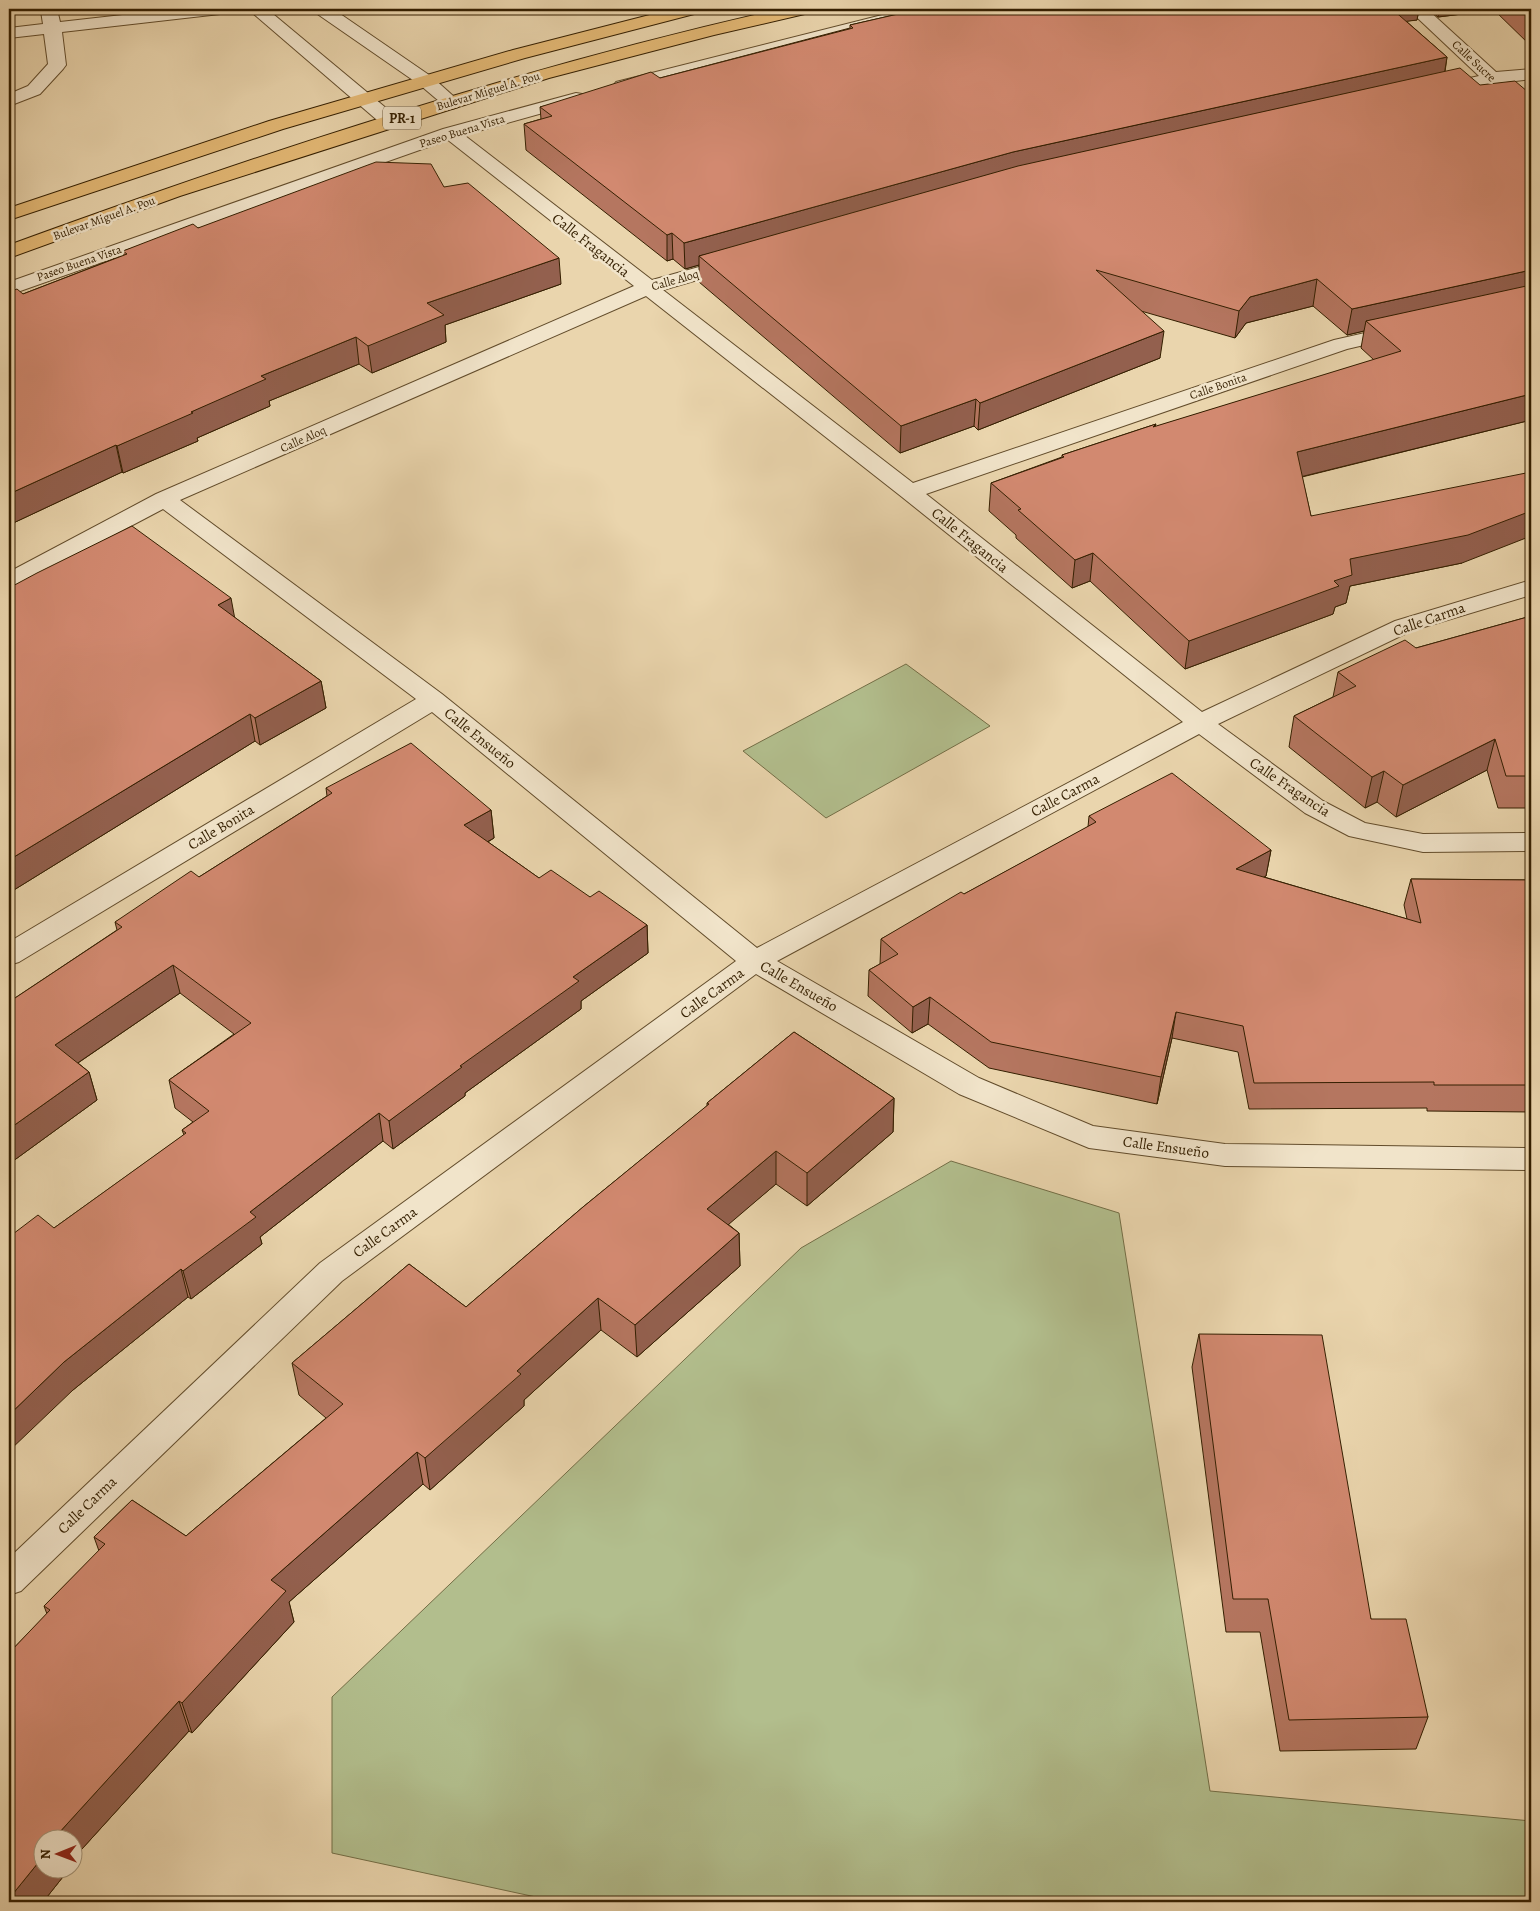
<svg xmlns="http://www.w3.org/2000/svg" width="1540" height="1911" font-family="Alegreya,serif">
<rect width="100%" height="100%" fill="#ead5ad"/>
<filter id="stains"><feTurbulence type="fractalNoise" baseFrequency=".004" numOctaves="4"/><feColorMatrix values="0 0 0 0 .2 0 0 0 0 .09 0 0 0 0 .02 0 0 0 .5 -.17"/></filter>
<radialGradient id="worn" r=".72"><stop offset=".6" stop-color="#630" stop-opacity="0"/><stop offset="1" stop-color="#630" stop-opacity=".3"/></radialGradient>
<!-- green -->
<g fill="#b2be8d" stroke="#736e46">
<polygon points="906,664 990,726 826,818 743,751"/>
<polygon points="951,1161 1119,1213 1210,1791 1531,1821 1531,1902 559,1902 332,1853 332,1697 801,1248"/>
</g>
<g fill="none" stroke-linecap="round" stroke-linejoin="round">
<defs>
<g id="minor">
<polygon points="43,9 57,9 60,22 176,9 229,9 226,13 220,14 62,32 66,65 63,69 40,94 9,106 9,94 28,86 48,64 44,34 9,38 9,28 43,24 41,11"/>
<polygon points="248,9 267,9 398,118 400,122 398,126 391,128 384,126"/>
<polygon points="313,9 333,9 432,77 461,103 458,107 452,109 446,107 420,85 316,13"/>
<polygon points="906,9 935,9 932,13 622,91 616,90 613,86 616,82"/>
<polygon points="1408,9 1427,9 1496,72 1531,69 1531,79 1507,82 1531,103 1531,117 1524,116 1488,84 1439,95 1433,94 1430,90 1433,86 1479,76"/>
<path d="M 576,93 L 582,94 L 585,98 L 582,102 L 464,135 L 652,280 L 735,257 L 742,259 L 745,263 L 742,267 L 663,290 L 913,483 L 1334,340 L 1400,325 L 1407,327 L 1410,331 L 1407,335 L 1347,349 L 926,494 L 1202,712 L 1395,621 L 1531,580 L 1531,595 L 1411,631 L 1218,724 L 1323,801 L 1365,823 L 1423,834 L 1531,833 L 1531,851 L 1423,852 L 1349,836 L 1305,813 L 1199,734 L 777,961 L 979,1078 L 1093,1126 L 1225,1144 L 1531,1148 L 1531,1170 L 1225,1166 L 1089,1148 L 959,1094 L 756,974 L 342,1281 L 21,1591 L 9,1595 L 9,1558 L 320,1263 L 736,961 L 432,712 L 19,962 L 9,965 L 9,942 L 416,699 L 163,509 L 17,586 L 9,588 L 9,572 L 156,494 L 634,286 L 448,140 L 9,295 L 9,282 L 443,129 ZM 646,296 L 902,497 L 1183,722 L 757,948 L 442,694 L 180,500 Z"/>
</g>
<g id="major">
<polygon points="673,9 701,9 698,13 525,58 283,129 9,220 9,208 269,121 513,50"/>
<path d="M 781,9 L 812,9 L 809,13 L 714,35 L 549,78 L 180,196 L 9,258 L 9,245 C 261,153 519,68 781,9 Z"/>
</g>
</defs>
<!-- minor casing -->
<use href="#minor" stroke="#624c2b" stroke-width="2"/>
<!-- major casing -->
<use href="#major" stroke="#341f00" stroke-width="2"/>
<!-- minor -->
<use href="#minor" fill="#f1e4ca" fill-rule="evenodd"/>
<!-- major -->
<use href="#major" fill="#e5ba76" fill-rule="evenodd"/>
</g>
<!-- wall -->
<g fill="#b57660" stroke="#341f00">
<polygon points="920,9 1419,9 1417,20 1406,21 1447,57 1445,72 1531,420 1302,477 1311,516 1462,563 1350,586 1346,603 1335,607 1333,614 1185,669 1090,581 1072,588 1016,538 1016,535 989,511 991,483 1062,457 1062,455 1156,424 1155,427 1374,360 1361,348 1364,331 1347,335 1313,306 1246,323 1235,338 1141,311 1160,358 978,430 974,426 900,453 699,282 699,265 685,269 673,259 667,261 526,150 524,124 541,119 540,107 660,78 850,28 850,25"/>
<polygon points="1429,9 1531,9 1531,46 1494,10 1438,17"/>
<polygon points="444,187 561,284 445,325 446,342 372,373 359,364 269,401 270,406 197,438 198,441 123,473 122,472 9,525 9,292 23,294 124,255 123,251 198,228"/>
<polygon points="9,588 234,617 321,681 326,708 260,745 255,741 9,893"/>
<polygon points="1531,616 1531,808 1498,808 1487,770 1396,817 1377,802 1365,808 1289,747 1294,716 1333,697 1338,672 1416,648"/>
<polygon points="326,788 491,810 494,838 488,842 539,878 590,897 647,925 648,953 581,1001 581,1009 465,1093 465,1096 393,1149 383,1141 260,1237 262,1244 191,1299 188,1297 73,1390 54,1228 184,1135 182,1130 193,1122 175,1108 169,1080 234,1034 180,993 78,1063 89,1072 97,1100 9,1164 9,1002 117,930 115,922 199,877 327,796"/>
<polygon points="1089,816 1271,850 1266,876 1264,877 1407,919 1404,905 1411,879 1531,880 1531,1112 1427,1111 1427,1108 1249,1109 1238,1052 1172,1038 1157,1104 989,1068 928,1024 912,1033 868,996 869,970 880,964 881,939 1088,827"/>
<polygon points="794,1032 894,1098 893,1132 807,1206 776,1184 728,1224 739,1233 740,1266 637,1357 601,1330 524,1400 524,1406 430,1490 423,1484 289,1602 294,1622 192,1733 189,1731 72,1860 72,1838 42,1838 42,1868 70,1868 43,1902 9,1902 9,1653 47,1614 44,1606 99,1551 94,1537 132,1500 186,1536 326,1418 299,1395 292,1363 409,1264 466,1307 583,1207 707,1106 707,1103"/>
<polygon points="1199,1334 1371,1619 1428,1717 1416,1749 1280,1751 1260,1632 1226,1632 1192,1367"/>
</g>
<!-- shaded-wall -->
<g fill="#93604e" stroke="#341f00">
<polygon points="1381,9 1419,9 1417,20 1378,25"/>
<polygon points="1440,9 1494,9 1494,10 1438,17"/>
<polygon points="1447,57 1443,82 699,256 699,265 685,269 684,243 1013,152"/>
<polygon points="672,233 673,259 667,261 667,235"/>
<polygon points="559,258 561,284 445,325 446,342 372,373 368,346 427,303"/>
<polygon points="1531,270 1531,295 1366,321 1364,331 1347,335 1352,309"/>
<polygon points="1317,279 1313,306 1246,323 1235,338 1239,311 1250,297"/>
<polygon points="1164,331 1160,358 978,430 980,403"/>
<polygon points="356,337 359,364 269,401 270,406 197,438 198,441 123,473 117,446 191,412 261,376"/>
<polygon points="1531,394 1531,420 1292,479 1297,452"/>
<polygon points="976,399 974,426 900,453 901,426"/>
<polygon points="116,445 122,472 9,525 9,494"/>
<polygon points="1531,511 1531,536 1462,563 1350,586 1346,603 1335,607 1333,614 1185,669 1189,641 1334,581 1350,559"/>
<polygon points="1093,553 1090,581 1072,588 1075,560"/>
<polygon points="231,598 236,625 218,605"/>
<polygon points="321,681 326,708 260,745 255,718"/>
<polygon points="250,714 255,741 9,893 9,860"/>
<polygon points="1495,739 1487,770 1396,817 1403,785"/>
<polygon points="1384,771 1377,802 1365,808 1372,777"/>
<polygon points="491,810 494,838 467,853 464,825"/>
<polygon points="1271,850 1266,876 1232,895 1236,869"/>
<polygon points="647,925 648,953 581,1001 581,1009 465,1093 465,1096 393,1149 389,1121 573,977"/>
<polygon points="173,965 180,993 63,1073 55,1045"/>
<polygon points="930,997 928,1024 912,1033 913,1007"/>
<polygon points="1176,1012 1172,1038 1157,1104 1161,1077"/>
<polygon points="89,1072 97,1100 9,1164 9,1129"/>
<polygon points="894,1098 893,1132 807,1206 807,1173"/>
<polygon points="379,1113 383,1141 260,1237 262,1244 191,1299 183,1271 250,1212"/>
<polygon points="776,1151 776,1184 708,1242 707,1209"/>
<polygon points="739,1233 740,1266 637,1357 635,1325"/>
<polygon points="181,1269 188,1297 73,1390 9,1451 9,1415 64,1362"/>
<polygon points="598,1298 601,1330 524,1400 524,1406 430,1490 425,1458 517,1371"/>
<polygon points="417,1452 423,1484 289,1602 294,1622 192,1733 182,1703 271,1580"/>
<polygon points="179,1701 189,1731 72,1860 72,1838 58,1838 57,1835"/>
<polygon points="42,1858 42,1868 70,1868 43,1902 16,1902 12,1895"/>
</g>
<!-- building -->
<g fill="#d28970" stroke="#341f00">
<polygon points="920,9 1392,9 1447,57 1013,152 684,243 672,233 667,235 524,124 552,116 540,107 651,72 660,78 853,28 850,25"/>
<polygon points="1523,9 1531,9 1531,16"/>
<polygon points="1460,68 1480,85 1515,81 1528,92 1531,93 1531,270 1352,309 1317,279 1250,297 1239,311 1096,270 1164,331 980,403 976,399 901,426 699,256 1018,166"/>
<polygon points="376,162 431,164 444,187 468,183 559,258 427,303 444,315 368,346 356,337 261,376 266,379 191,412 193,413 117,446 116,445 9,494 9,292 17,289 23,294 127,254 123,251 193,224 198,228"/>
<polygon points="1531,285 1531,394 1297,452 1311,516 1531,472 1531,511 1468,535 1350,559 1352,575 1334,581 1339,586 1189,641 1093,553 1075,560 1018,510 1021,509 991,483 1064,457 1062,455 1156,424 1153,427 1401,351 1366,321"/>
<polygon points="132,526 231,598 218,605 321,681 255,718 250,714 9,860 9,588 37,573"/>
<polygon points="1531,616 1531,776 1506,776 1495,739 1403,785 1384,771 1372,777 1294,716 1356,686 1338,672 1405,640 1416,648"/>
<polygon points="411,743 491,810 464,825 539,878 551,870 590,897 599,891 647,925 573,977 579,981 460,1066 462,1067 389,1121 379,1113 250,1212 256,1217 183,1271 181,1269 64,1362 9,1415 9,1237 38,1215 54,1228 186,1133 182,1130 209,1111 169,1080 251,1023 173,965 55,1045 89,1072 9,1129 9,1002 122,927 115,922 191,871 199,877 332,793 326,788"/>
<polygon points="1172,773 1271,850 1236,869 1421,923 1411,879 1531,880 1531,1085 1434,1085 1434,1082 1254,1083 1243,1026 1176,1012 1161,1077 991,1042 930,997 913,1007 869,970 898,954 881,939 961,892 964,894 1096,822 1089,816"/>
<polygon points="794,1032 894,1098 807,1173 776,1151 707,1209 739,1233 635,1325 598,1298 517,1371 521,1374 425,1458 417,1452 271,1580 286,1591 182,1703 179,1701 57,1835 60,1837 58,1838 42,1838 42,1858 12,1895 24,1902 9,1902 9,1653 50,1610 44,1606 105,1544 94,1537 132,1500 186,1536 343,1404 292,1363 409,1264 466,1307 583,1207 709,1104 707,1103"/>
<polygon points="1199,1334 1322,1335 1371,1619 1406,1619 1428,1717 1289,1720 1268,1599 1233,1599"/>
</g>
<g text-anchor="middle" stroke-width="5" stroke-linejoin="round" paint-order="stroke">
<!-- far-street labels -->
<g font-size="12" fill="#341f00" stroke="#f1e4ca">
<text transform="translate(1474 61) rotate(43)" y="4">Calle Sucre</text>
<text transform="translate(488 91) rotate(-17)" y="4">Bulevar Miguel A. Pou</text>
<text transform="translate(462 131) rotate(-17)" y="4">Paseo Buena Vista</text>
<text transform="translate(104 218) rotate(-20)" y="4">Bulevar Miguel A. Pou</text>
<text transform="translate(79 263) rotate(-19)" y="4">Paseo Buena Vista</text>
<text transform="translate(675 280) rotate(-16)" y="4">Calle Aloq</text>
<text transform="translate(1218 386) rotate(-19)" y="4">Calle Bonita</text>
<text transform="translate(303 439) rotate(-24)" y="4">Calle Aloq</text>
</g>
<!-- shield labels -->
<rect fill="#f1e4ca" stroke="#6d5a3d" stroke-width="1" x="383" y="106.5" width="38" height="23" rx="4"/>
<g font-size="14" font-weight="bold" fill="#341f00">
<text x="402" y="123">PR-1</text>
</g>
<!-- street labels -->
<g font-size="15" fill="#341f00" stroke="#f1e4ca">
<text transform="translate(591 245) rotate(38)" y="5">Calle Fragancia</text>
<text transform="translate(970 540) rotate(39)" y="5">Calle Fragancia</text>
<text transform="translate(1429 619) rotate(-19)" y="5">Calle Carma</text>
<text transform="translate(480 738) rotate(39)" y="5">Calle Ensueño</text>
<text transform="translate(1290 787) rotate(34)" y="5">Calle Fragancia</text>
<text transform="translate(1065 795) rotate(-28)" y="5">Calle Carma</text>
<text transform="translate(221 827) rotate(-31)" y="5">Calle Bonita</text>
<text transform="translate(799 986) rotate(30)" y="5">Calle Ensueño</text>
<text transform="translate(712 993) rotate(-36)" y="5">Calle Carma</text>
<text transform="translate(1166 1147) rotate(8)" y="5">Calle Ensueño</text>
<text transform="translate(385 1232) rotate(-36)" y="5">Calle Carma</text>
<text transform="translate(87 1505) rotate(-44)" y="5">Calle Carma</text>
</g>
</g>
<!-- margin -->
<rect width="1540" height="1911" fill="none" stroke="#ead5ad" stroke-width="30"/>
<rect x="10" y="10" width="1520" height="1891" fill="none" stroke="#341f00" stroke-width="2.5"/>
<rect x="15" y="15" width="1510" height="1881" fill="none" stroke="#341f00"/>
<!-- north arrow -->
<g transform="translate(58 1854) rotate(269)"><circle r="24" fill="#f1e4ca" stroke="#a59579"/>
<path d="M0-4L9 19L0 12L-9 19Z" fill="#8f2418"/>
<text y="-8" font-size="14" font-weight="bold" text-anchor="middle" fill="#341f00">N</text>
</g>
<rect width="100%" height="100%" filter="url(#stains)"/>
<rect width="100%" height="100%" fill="url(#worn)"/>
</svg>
